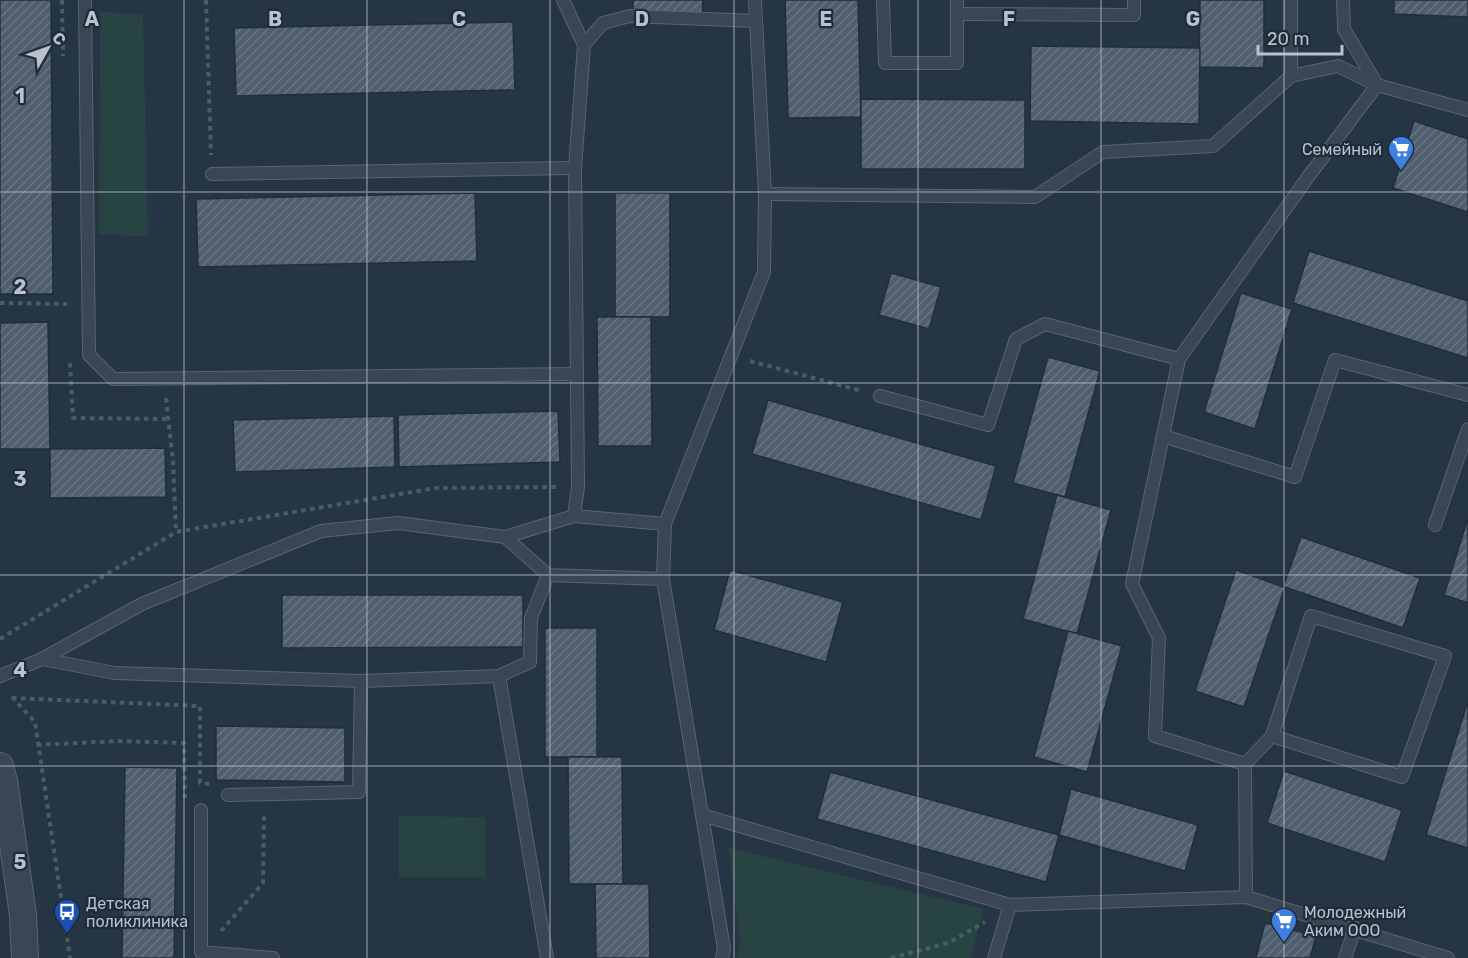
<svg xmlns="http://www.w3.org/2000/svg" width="1468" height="958" font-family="Rubik,sans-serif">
<defs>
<pattern id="building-hatch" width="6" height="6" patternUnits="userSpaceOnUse" patternTransform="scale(1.5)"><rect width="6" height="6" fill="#4f5e6f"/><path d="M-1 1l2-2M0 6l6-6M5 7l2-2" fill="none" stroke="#667382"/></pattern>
</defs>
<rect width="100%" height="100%" fill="#263543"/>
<!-- green -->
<g fill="#284344">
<polygon points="100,12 143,14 148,237 99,234"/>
<polygon points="399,816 485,817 485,877 399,877"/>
<polygon points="729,848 983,909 971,958 737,958 740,943"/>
</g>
<!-- building -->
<g fill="url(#building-hatch)" stroke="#212d3a" stroke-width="1.5">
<polygon points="0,0 51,0 53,294 0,294"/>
<polygon points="633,0 703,0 702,16 633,15"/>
<polygon points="785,0 858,0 861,117 788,118"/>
<polygon points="1200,0 1264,0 1264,68 1199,67"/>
<polygon points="1394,0 1468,0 1468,17 1394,14"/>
<polygon points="513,22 515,90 236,96 234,28"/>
<polygon points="1031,46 1200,48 1199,124 1030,121"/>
<polygon points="861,99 1025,100 1025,169 861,169"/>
<polygon points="1414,121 1468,139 1468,212 1393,188"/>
<polygon points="475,193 477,261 198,267 196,199"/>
<rect x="615" y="193" width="55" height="124"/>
<polygon points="1309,251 1468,301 1468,358 1293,303"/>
<polygon points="891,273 941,287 929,329 879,315"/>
<polygon points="1241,293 1292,309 1255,429 1204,412"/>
<polygon points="597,317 651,317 652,446 598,446"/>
<polygon points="48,322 50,449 0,449 0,323"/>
<polygon points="1048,357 1100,371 1065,497 1013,483"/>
<polygon points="768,400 996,466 981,520 752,454"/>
<polygon points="558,411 560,462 399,467 398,415"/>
<polygon points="394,416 395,467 235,472 233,420"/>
<polygon points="165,448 166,497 50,498 50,449"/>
<polygon points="1057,495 1111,510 1077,634 1023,619"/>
<polygon points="1468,518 1468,603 1444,595"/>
<polygon points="1301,537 1420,578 1403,628 1285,587 1244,707 1195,691 1236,570 1283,587"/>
<polygon points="730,570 843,602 826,662 714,630"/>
<polygon points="282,595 523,595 523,647 282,648"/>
<rect x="545" y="628" width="52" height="129"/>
<polygon points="1068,631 1122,646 1087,772 1034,757"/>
<polygon points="1468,701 1468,848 1426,835"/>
<polygon points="216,726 345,728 345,782 216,780"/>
<polygon points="568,757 622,757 623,884 569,884"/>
<polygon points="125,767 177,768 174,958 122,958"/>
<polygon points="1284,771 1402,810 1385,862 1267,823"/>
<polygon points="830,772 1059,835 1046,882 817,819"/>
<polygon points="1071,789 1198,825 1185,871 1059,835"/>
<polygon points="595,884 649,884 650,958 596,958"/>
<polygon points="1265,923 1316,936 1310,958 1256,958"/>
</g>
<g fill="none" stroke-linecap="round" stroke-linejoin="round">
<defs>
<g id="lane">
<polyline points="85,0 89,355 113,379 577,374"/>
<polyline points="563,0 584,45 575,168 578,487 574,516"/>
<polyline points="883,0 885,63 957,63 957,0"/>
<polyline points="957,14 1134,15 1134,0"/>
<polyline points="584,45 603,23 630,16 756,21"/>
<polyline points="1291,76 1338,66 1377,85 1468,110"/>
<polyline points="212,174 575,168"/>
<polyline points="765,194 1035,197 1103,152 1213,146 1291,76 1291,0"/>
<polyline points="880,396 988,425 1016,339 1045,324 1179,359"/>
<polyline points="1163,436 1295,477 1335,360 1468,395"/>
<polyline points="1435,525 1468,429"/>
<polyline points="663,579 548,575 505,537 574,516 665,524"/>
<polyline points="42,659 142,604 321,531 398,523 505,537"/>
<polyline points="0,676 42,659 115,673 361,681 499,676 530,662 531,618 548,575"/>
<polyline points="499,676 547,958"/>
<polyline points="1245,764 1272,736 1311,616 1445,656 1402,777 1272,736"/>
<polyline points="228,795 359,792 361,681"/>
<polyline points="201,810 201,952 273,958"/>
<polyline points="702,815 663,579 665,524 764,272 765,194 755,0"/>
<polyline points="1246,897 1245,764 1155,736 1159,638 1132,584 1179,359 1308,177 1377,85 1344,29 1343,0"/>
<polyline points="722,958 724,949 702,815 1010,905 1246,897 1448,958"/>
<polyline points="994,958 1010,905"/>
<polyline points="1345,958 1355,928"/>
</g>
<polyline id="street" points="0,766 4,781 23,915 25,958"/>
</defs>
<!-- lane casing -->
<use href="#lane" stroke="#596470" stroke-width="14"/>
<!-- street casing -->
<use href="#street" stroke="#596470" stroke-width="28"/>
<!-- path -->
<g stroke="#466061" stroke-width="4" stroke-dasharray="4.5 4.5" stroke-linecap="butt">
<polyline points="62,0 63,56"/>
<polyline points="206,0 211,155"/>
<polyline points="0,303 67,304"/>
<polyline points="750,361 862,391"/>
<polyline points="70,363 73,418 168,419"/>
<polyline points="166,398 173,461 176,532"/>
<polyline points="0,639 176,532 436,488 559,487"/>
<polyline points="12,697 35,722 70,958"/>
<polyline points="12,698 200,706 200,783 212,784"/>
<polyline points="37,745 118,741 184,743 185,798"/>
<polyline points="221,931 263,883 264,814"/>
<polyline points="891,958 948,943 985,922"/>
</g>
<!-- lane -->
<use href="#lane" stroke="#3a4653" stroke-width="12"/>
<!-- street -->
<use href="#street" stroke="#3a4653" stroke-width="26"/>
</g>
<!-- grid -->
<path fill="none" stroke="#b8c1cd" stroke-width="1.5" stroke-opacity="0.55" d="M 184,0 L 184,958M 367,0 L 367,958M 550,0 L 550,958M 734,0 L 734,958M 918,0 L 918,958M 1101,0 L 1101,958M 1284,0 L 1284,958M 0,192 L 1468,192M 0,383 L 1468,383M 0,575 L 1468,575M 0,766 L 1468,766"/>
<!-- icons -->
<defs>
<symbol id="supermarket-pin" viewBox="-11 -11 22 30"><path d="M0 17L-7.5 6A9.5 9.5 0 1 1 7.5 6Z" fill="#3f7fe0" stroke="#1f2b38"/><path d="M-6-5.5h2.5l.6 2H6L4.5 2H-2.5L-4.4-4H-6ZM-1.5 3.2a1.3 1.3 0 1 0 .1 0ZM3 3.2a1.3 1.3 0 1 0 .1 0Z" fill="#fff"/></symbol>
<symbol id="bus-pin" viewBox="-11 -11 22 30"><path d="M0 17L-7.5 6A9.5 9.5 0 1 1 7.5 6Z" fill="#1a4fb4" stroke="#1f2b38"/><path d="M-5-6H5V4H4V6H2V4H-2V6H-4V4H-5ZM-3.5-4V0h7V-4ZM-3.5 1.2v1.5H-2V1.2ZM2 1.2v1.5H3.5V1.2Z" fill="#fff"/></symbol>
</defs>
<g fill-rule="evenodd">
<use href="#supermarket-pin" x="1386" y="134" width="30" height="40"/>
<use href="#bus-pin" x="52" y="897" width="30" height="40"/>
<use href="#supermarket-pin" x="1269" y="906" width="30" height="40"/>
</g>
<g text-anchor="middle" stroke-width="4.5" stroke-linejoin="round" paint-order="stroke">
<!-- poi labels -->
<g font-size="16" fill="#b8c1cd" stroke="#1f2b38" text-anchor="start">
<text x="1382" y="155" text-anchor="end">Семейный</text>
<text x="86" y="909">Детская<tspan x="86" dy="18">поликлиника</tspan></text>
<text x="1304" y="918">Молодежный<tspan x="1304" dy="18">Аким ООО</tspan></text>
</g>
</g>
<g font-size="20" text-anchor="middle" font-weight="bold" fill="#b8c1cd" stroke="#1f2b38" stroke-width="4.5" stroke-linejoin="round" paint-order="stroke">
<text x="92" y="26">A</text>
<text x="275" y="26">B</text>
<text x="459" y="26">C</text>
<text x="642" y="26">D</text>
<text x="826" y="26">E</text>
<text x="1009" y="26">F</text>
<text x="1193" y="26">G</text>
<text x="20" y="103">1</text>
<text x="20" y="294">2</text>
<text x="20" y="486">3</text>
<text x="20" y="677">4</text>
<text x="20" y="869">5</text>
</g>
<!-- north arrow -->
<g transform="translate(48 48) rotate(50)" stroke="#1f2b38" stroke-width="4.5" paint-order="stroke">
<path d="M0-4.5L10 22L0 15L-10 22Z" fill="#b8c1cd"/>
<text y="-9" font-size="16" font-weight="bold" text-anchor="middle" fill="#b8c1cd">С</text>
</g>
<!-- scale -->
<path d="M1258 45v9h84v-9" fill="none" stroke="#b8c1cd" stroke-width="3"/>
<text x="1267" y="45" font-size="18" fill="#b8c1cd" stroke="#1f2b38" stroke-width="4.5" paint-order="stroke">20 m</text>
</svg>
